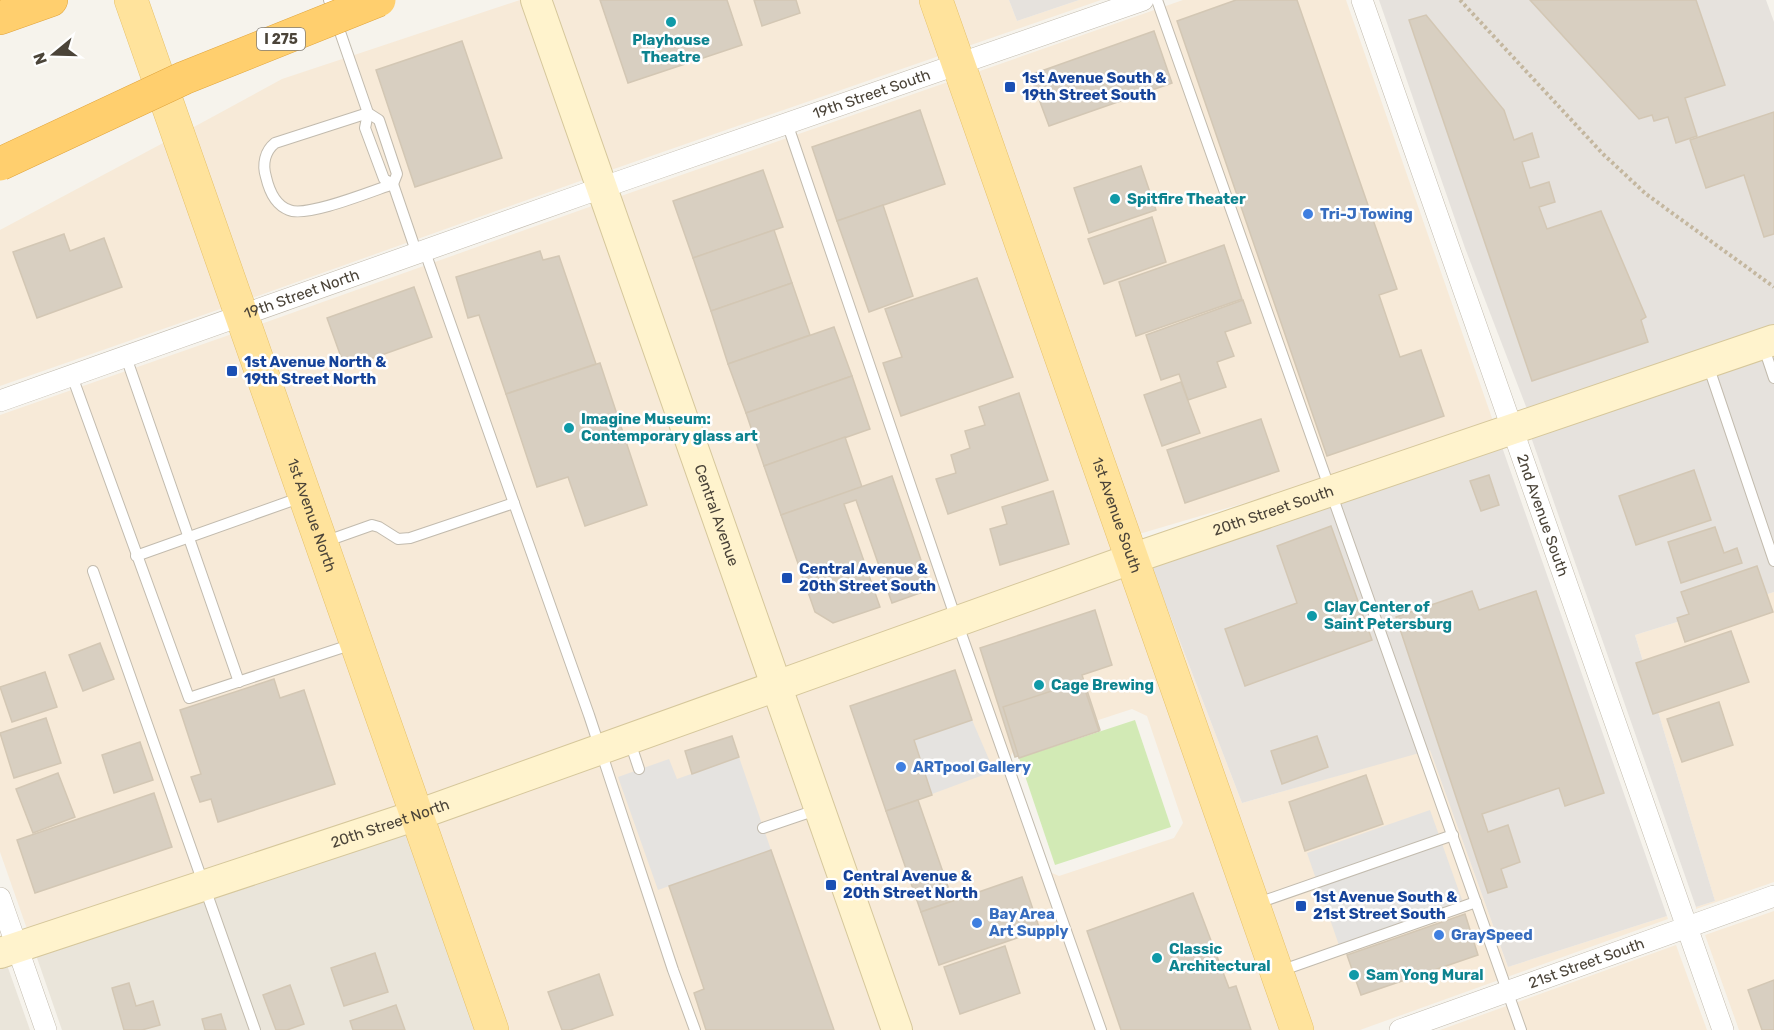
<svg xmlns="http://www.w3.org/2000/svg" width="1774" height="1030" font-family="Rubik,sans-serif">
<rect width="100%" height="100%" fill="#f6f3ec"/>
<!-- residential -->
<g fill="#eae5da">
<polygon points="407,833 476,1030 62,1030 36,955"/>
<polygon points="7,965 30,1030 0,1030 0,967"/>
</g>
<!-- commercial -->
<g fill="#f7ead8" fill-rule="evenodd">
<polygon points="520,0 583,180 252,298 192,128 282,79"/>
<polygon points="552,0 919,0 939,56 611,170"/>
<polygon points="952,0 1009,0 1017,21 1079,0 1101,0 968,46"/>
<polygon points="1183,0 1346,0 1493,421 1309,484 1139,534 977,72"/>
<polygon points="948,82 1113,551 786,669 621,196"/>
<polygon points="165,142 223,308 0,386 0,230"/>
<polygon points="592,206 758,679 426,797 261,324"/>
<polygon points="232,334 397,807 27,929 0,852 0,415"/>
<polygon points="1151,566 1242,803 1430,749 1508,967 1667,916 1668,919 1360,1030 1313,1030"/>
<path d="M 1122,577 L 1281,1030 L 913,1030 L 795,694 ZM 1132,709 L 1147,716 L 1183,823 L 1174,838 L 1059,876 L 1043,869 L 1007,762 L 1016,747 Z"/>
<polygon points="1774,592 1774,882 1696,909 1696,907 1715,901 1635,635"/>
<polygon points="766,705 881,1030 508,1030 436,822"/>
<polygon points="1774,911 1774,1030 1739,1030 1705,935"/>
<polygon points="1676,945 1707,1030 1440,1030"/>
</g>
<!-- industrial -->
<g fill="#e6e2dd">
<polygon points="1009,0 1079,0 1017,21"/>
<polygon points="1379,0 1766,0 1774,22 1774,325 1527,409 1465,248"/>
<polygon points="1774,354 1774,592 1635,635 1715,901 1696,907 1531,437"/>
<polygon points="1502,447 1667,916 1508,967 1430,750 1242,803 1151,566"/>
</g>
<!-- green -->
<polygon fill="#d2eab5" points="1135,720 1171,827 1055,865 1019,758"/>
<!-- parking -->
<g fill="#e5e3e0">
<polygon points="972,720 994,771 932,794 914,740"/>
<polygon points="739,757 771,850 658,890 618,777 669,759 677,779"/>
<polygon points="1430,810 1466,911 1342,954 1307,853"/>
</g>
<!-- building -->
<g fill="#d8cfc1" stroke="#d3c7b4" stroke-width="1.5">
<polygon points="600,0 727,0 742,45 628,83"/>
<polygon points="754,0 796,0 800,13 762,26"/>
<polygon points="1236,0 1297,0 1397,289 1379,295 1400,357 1421,350 1444,416 1327,456 1177,21"/>
<polygon points="1530,0 1696,0 1725,85 1685,98 1697,136 1676,143 1668,117 1654,121 1652,115 1639,119"/>
<polygon points="1426,15 1504,110 1514,140 1532,133 1539,157 1522,162 1530,188 1549,182 1555,202 1539,207 1547,229 1601,211 1646,317 1641,320 1648,342 1532,381 1409,20"/>
<polygon points="1154,31 1172,83 1049,126 1030,75"/>
<polygon points="462,41 502,158 415,187 376,70"/>
<polygon points="920,110 945,184 837,221 812,147"/>
<polygon points="1774,112 1774,234 1764,237 1744,175 1706,188 1690,140"/>
<polygon points="1141,166 1156,210 1089,233 1074,188"/>
<polygon points="763,170 783,227 693,258 673,201"/>
<polygon points="883,205 913,296 869,312 837,221"/>
<polygon points="1152,217 1166,262 1104,284 1088,239"/>
<polygon points="774,230 792,283 711,311 693,258"/>
<polygon points="64,234 70,251 104,238 122,287 37,318 13,252"/>
<polygon points="1224,245 1242,299 1136,336 1119,282"/>
<polygon points="540,251 543,260 559,256 596,364 506,394 479,315 468,318 456,277"/>
<polygon points="977,278 1013,377 901,416 883,363 902,357 885,309"/>
<polygon points="792,283 810,335 728,364 711,311"/>
<polygon points="414,287 432,337 345,368 327,318"/>
<polygon points="1243,300 1251,323 1225,332 1234,356 1217,362 1226,387 1188,400 1179,374 1161,380 1146,335"/>
<polygon points="834,327 852,376 746,413 728,364"/>
<polygon points="600,363 647,505 585,526 568,477 537,487 506,394"/>
<polygon points="852,376 870,429 764,466 746,413"/>
<polygon points="1181,382 1200,433 1162,446 1144,395"/>
<polygon points="1019,393 1048,480 948,514 936,479 956,473 951,455 970,448 965,431 985,425 979,407"/>
<polygon points="1261,419 1279,471 1185,503 1167,450"/>
<polygon points="845,437 862,487 781,515 764,466"/>
<polygon points="1694,470 1711,520 1636,545 1619,496"/>
<polygon points="1489,475 1499,505 1481,511 1470,481"/>
<polygon points="892,476 931,589 892,603 856,500 844,504 880,607 833,623 815,612 781,515"/>
<polygon points="1053,491 1069,544 1000,565 990,529 1007,524 1002,507"/>
<polygon points="1331,526 1372,640 1245,686 1225,629 1297,603 1277,546"/>
<polygon points="1715,527 1724,553 1737,548 1742,563 1681,583 1668,542"/>
<polygon points="1757,566 1773,612 1685,642 1677,618 1689,614 1681,592"/>
<polygon points="1472,591 1479,610 1536,591 1604,793 1565,806 1559,788 1482,814 1488,832 1508,825 1520,862 1501,869 1507,887 1488,893 1396,617"/>
<polygon points="1095,610 1112,665 1082,675 1100,730 1015,757 980,648"/>
<polygon points="1731,631 1749,682 1653,714 1636,663"/>
<polygon points="100,643 114,679 83,691 69,655"/>
<polygon points="955,670 972,720 914,740 932,795 886,811 850,706"/>
<polygon points="45,672 57,707 12,722 0,687"/>
<polygon points="274,679 280,698 304,690 335,784 218,822 211,799 200,802 191,777 201,774 180,710"/>
<polygon points="1082,681 1099,731 1019,758 1003,707"/>
<polygon points="1719,702 1733,745 1682,762 1667,719"/>
<polygon points="46,718 61,763 14,778 0,733"/>
<polygon points="732,736 739,757 692,774 685,751"/>
<polygon points="1317,736 1328,767 1282,784 1271,751"/>
<polygon points="140,742 153,780 114,793 102,755"/>
<polygon points="58,773 75,817 33,833 16,789"/>
<polygon points="1366,775 1383,824 1305,851 1289,802"/>
<polygon points="154,793 172,847 35,893 17,840"/>
<polygon points="918,800 953,901 921,912 886,811"/>
<polygon points="771,850 834,1030 706,1030 694,993 704,989 669,886"/>
<polygon points="1022,877 1040,930 939,965 921,912"/>
<polygon points="1193,893 1229,988 1236,986 1251,1030 1121,1030 1087,931"/>
<polygon points="1465,914 1478,955 1361,995 1347,955"/>
<polygon points="1005,946 1020,993 960,1014 944,967"/>
<polygon points="375,953 388,992 344,1006 331,968"/>
<polygon points="599,974 613,1015 570,1030 562,1030 548,992"/>
<polygon points="1774,980 1774,1030 1762,1030 1748,990"/>
<polygon points="129,983 136,1006 153,1001 160,1025 142,1030 124,1030 112,988"/>
<polygon points="290,985 304,1024 287,1030 276,1030 263,995"/>
<polygon points="396,1005 405,1030 353,1030 350,1021"/>
<polygon points="221,1014 226,1030 205,1030 202,1019"/>
</g>
<g fill="none" stroke-linecap="round" stroke-linejoin="round">
<defs>
<g id="lane">
<polyline points="329,0 368,113 365,128 384,179 393,184 417,254"/>
<polyline points="1157,0 1521,1030"/>
<path d="M 368,113 L 379,120 L 397,174 L 393,184 C 372,191 306,218 289,210 C 275,205 269,190 266,177 C 262,164 265,151 275,143 Z"/>
<polyline points="787,123 957,622 1101,1030"/>
<polyline points="425,252 589,715 673,970 695,1030"/>
<polyline points="1763,345 1774,378"/>
<polyline points="126,357 239,682"/>
<polyline points="1708,365 1774,561"/>
<polyline points="72,376 189,698 353,644"/>
<polyline points="324,542 372,525 379,527 398,539 410,538 514,503"/>
<polyline points="136,556 302,497"/>
<polyline points="93,571 255,1030"/>
<polyline points="630,742 639,769"/>
<polyline points="763,828 819,809"/>
<polyline points="1255,904 1453,835"/>
<polyline points="1280,971 1476,902"/>
</g>
<g id="street">
<path id="s1" d="M 1362,0 L 1723,1030"/>
<path id="s2" d="M 0,401 L 601,188 L 1143,0"/>
<polyline points="0,898 46,1030"/>
<path id="s3" d="M 1400,1030 L 1774,896"/>
</g>
<g id="secondary">
<path id="s4" d="M 536,0 L 897,1030"/>
<path id="s5" d="M 0,953 L 417,815 L 1131,559 L 1774,340"/>
</g>
<g id="primary">
<path id="s6" d="M 131,0 L 492,1030"/>
<path id="s7" d="M 936,0 L 1297,1030"/>
</g>
<polyline id="highway" points="0,18 51,0"/>
</defs>
<!-- lane casing -->
<use href="#lane" stroke="#c2bbae" stroke-width="12"/>
<!-- street casing -->
<use href="#street" stroke="#c2bbae" stroke-width="22"/>
<!-- secondary casing -->
<use href="#secondary" stroke="#d6c79b" stroke-width="32"/>
<!-- primary casing -->
<use href="#primary" stroke="#e6c16a" stroke-width="34"/>
<!-- highway casing -->
<use href="#highway" stroke="#e0a43c" stroke-width="34"/>
<!-- path -->
<polyline stroke="#c4b79f" stroke-width="4" stroke-dasharray="3 3" stroke-linecap="butt" points="1460,0 1603,154 1646,194 1774,287"/>
<!-- lane -->
<use href="#lane" stroke="#fff" stroke-width="10"/>
<!-- street -->
<use href="#street" stroke="#fff" stroke-width="21"/>
<!-- secondary -->
<use href="#secondary" stroke="#fff3cd" stroke-width="30"/>
<!-- primary -->
<use href="#primary" stroke="#ffe39c" stroke-width="33"/>
<!-- highway -->
<use href="#highway" stroke="#ffcf6e" stroke-width="33"/>
<defs>
<polyline id="highway-bridge" points="0,164 184,78 379,0"/>
</defs>
<!-- highway-bridge casing -->
<use href="#highway-bridge" stroke="#e0a43c" stroke-width="34" stroke-linecap="butt"/>
<!-- highway-bridge -->
<use href="#highway-bridge" stroke="#ffcf6e" stroke-width="33"/>
</g>
<!-- markers -->
<g fill="#0f9aa8" stroke="#fff" stroke-width="2">
<circle cx="671" cy="22" r="6"/>
<circle cx="1115" cy="199" r="6"/>
<circle cx="569" cy="428" r="6"/>
<circle cx="1312" cy="616" r="6"/>
<circle cx="1039" cy="685" r="6"/>
<circle cx="1157" cy="958" r="6"/>
<circle cx="1354" cy="975" r="6"/>
</g>
<g fill="#1a4fb4" stroke="#fff" stroke-width="2">
<rect x="1004" y="81" width="12" height="12" rx="3"/>
<rect x="226" y="365" width="12" height="12" rx="3"/>
<rect x="781" y="572" width="12" height="12" rx="3"/>
<rect x="825" y="879" width="12" height="12" rx="3"/>
<rect x="1295" y="900" width="12" height="12" rx="3"/>
</g>
<g fill="#3f7fe0" stroke="#fff" stroke-width="2">
<circle cx="1308" cy="214" r="6"/>
<circle cx="901" cy="767" r="6"/>
<circle cx="977" cy="923" r="6"/>
<circle cx="1439" cy="935" r="6"/>
</g>
<g text-anchor="middle" stroke-width="5" stroke-linejoin="round" paint-order="stroke">
<!-- shield labels -->
<rect fill="#fff" stroke="#817c74" stroke-width="1.5" x="257" y="28" width="48" height="22" rx="4.5"/>
<g font-size="14" font-weight="bold" fill="#4b4439">
<text x="281" y="44">I 275</text>
</g>
<!-- culture labels -->
<g font-size="15" font-weight="bold" fill="#0d838f" stroke="#fff" text-anchor="start">
<text x="671" y="45" text-anchor="middle">Playhouse<tspan x="671" dy="17">Theatre</tspan></text>
<text x="1127" y="204">Spitfire Theater</text>
<text x="581" y="424">Imagine Museum:<tspan x="581" dy="17">Contemporary glass art</tspan></text>
<text x="1324" y="612">Clay Center of<tspan x="1324" dy="17">Saint Petersburg</tspan></text>
<text x="1051" y="690">Cage Brewing</text>
<text x="1169" y="954">Classic<tspan x="1169" dy="17">Architectural</tspan></text>
<text x="1366" y="980">Sam Yong Mural</text>
</g>
<!-- transit labels -->
<g font-size="15" font-weight="bold" fill="#164399" stroke="#fff" text-anchor="start">
<text x="1022" y="83">1st Avenue South &amp;<tspan x="1022" dy="17">19th Street South</tspan></text>
<text x="244" y="367">1st Avenue North &amp;<tspan x="244" dy="17">19th Street North</tspan></text>
<text x="799" y="574">Central Avenue &amp;<tspan x="799" dy="17">20th Street South</tspan></text>
<text x="843" y="881">Central Avenue &amp;<tspan x="843" dy="17">20th Street North</tspan></text>
<text x="1313" y="902">1st Avenue South &amp;<tspan x="1313" dy="17">21st Street South</tspan></text>
</g>
<!-- street labels -->
<g font-size="15" fill="#4b4439" stroke="#fff">
<text dy="5" stroke="none"><textPath href="#s2" startOffset="924">19th Street South</textPath></text>
<text dy="5" stroke="none"><textPath href="#s2" startOffset="320">19th Street North</textPath></text>
<text dy="5" stroke="none"><textPath href="#s5" startOffset="1348">20th Street South</textPath></text>
<text dy="5" stroke="none"><textPath href="#s6" startOffset="546">1st Avenue North</textPath></text>
<text dy="5" stroke="none"><textPath href="#s4" startOffset="546">Central Avenue</textPath></text>
<text dy="5" stroke="none"><textPath href="#s7" startOffset="546">1st Avenue South</textPath></text>
<text dy="5" stroke="none"><textPath href="#s1" startOffset="546">2nd Avenue South</textPath></text>
<text dy="5" stroke="none"><textPath href="#s5" startOffset="411">20th Street North</textPath></text>
<text dy="5" stroke="none"><textPath href="#s3" startOffset="198">21st Street South</textPath></text>
</g>
<!-- shop labels -->
<g font-size="15" font-weight="bold" fill="#366cbe" stroke="#fff" text-anchor="start">
<text x="1320" y="219">Tri-J Towing</text>
<text x="913" y="772">ARTpool Gallery</text>
<text x="989" y="919">Bay Area<tspan x="989" dy="17">Art Supply</tspan></text>
<text x="1451" y="940">GraySpeed</text>
</g>
</g>
<!-- north arrow -->
<g transform="translate(54 54) rotate(251)" stroke="#ffffff" stroke-width="4.5" paint-order="stroke">
<path d="M0-4.5L10 22L0 15L-10 22Z" fill="#4b4439"/>
<text y="-9" font-size="16" font-weight="bold" text-anchor="middle" fill="#4b4439">N</text>
</g>
</svg>
